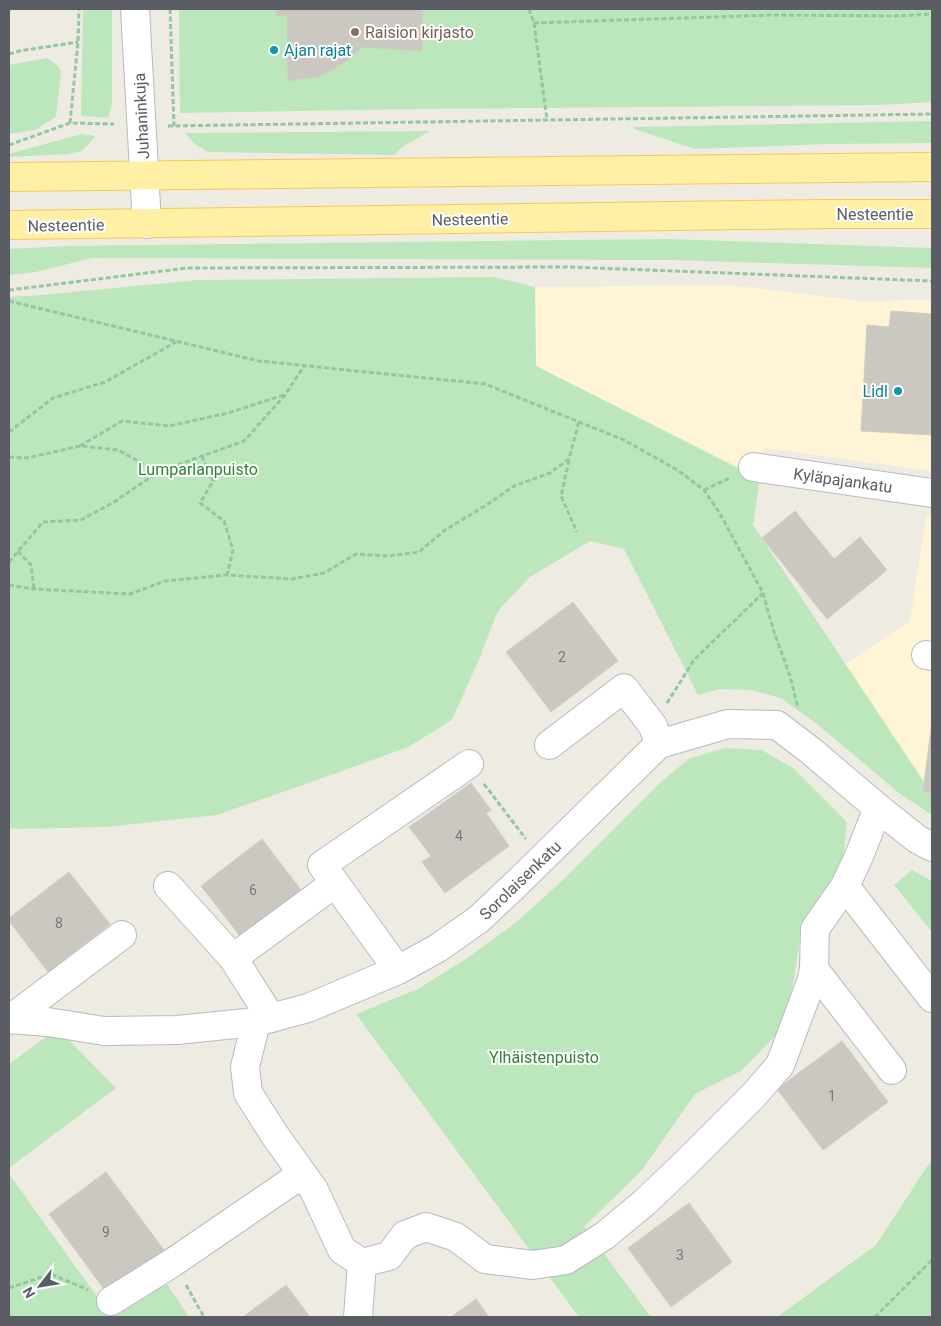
<svg xmlns="http://www.w3.org/2000/svg" width="941" height="1326" font-family="Roboto,sans-serif">
<rect width="100%" height="100%" fill="#eeebe2"/>
<!-- commercial -->
<g fill="#fff5d6">
<polygon points="728,285 862,301 932,300 932,471 765,448 760,479 536,366 535,287"/>
<polygon points="926,516 932,517 932,794 845,664 910,621"/>
</g>
<!-- green -->
<g fill="#bce7bc">
<polygon points="83,9 112,9 112,104 108,118 81,116"/>
<polygon points="179,9 932,9 932,102 880,105 417,109 180,113"/>
<polygon points="47,58 57,65 61,72 56,117 35,130 9,134 9,65"/>
<polygon points="932,121 932,143 827,144 695,149 634,129 634,127"/>
<polygon points="430,131 402,147 394,155 208,152 195,144 185,133"/>
<polygon points="81,134 96,136 82,151 68,154 9,157 9,154"/>
<polygon points="669,239 932,248 932,268 669,260 92,258 36,272 9,275 9,249 66,246"/>
<polygon points="495,277 535,287 536,366 760,479 753,525 932,794 932,815 899,793 817,724 781,698 751,690 720,689 698,695 624,549 590,541 530,577 498,611 477,664 452,720 408,747 317,780 217,815 106,827 19,829 9,828 9,297 42,295 197,280"/>
<polygon points="725,748 762,750 793,768 847,822 843,858 828,888 801,931 793,985 780,1031 741,1071 695,1094 642,1170 584,1227 651,1317 579,1317 356,1014 418,989 469,957 515,923 562,881 662,781 690,758"/>
<polygon points="912,870 932,881 932,932 894,885"/>
<polygon points="65,1036 116,1088 9,1168 9,1064 46,1037"/>
<polygon points="932,1159 932,1317 777,1317 876,1245"/>
<polygon points="9,1174 111,1316 167,1284 189,1317 9,1317"/>
</g>
<!-- building -->
<g fill="#cbc8c1" stroke="#d3cdc0">
<polygon points="276,9 423,9 422,51 362,47 350,58 334,69 320,76 288,81 287,16 276,16"/>
<polygon points="891,311 932,314 932,435 861,431 867,325 889,327"/>
<polygon points="795,511 834,559 860,537 887,570 827,619 762,538"/>
<polygon points="573,602 618,661 551,712 506,652"/>
<polygon points="932,721 932,793 923,792"/>
<polygon points="471,783 491,810 486,813 509,846 445,893 422,862 431,856 409,827"/>
<polygon points="262,839 304,894 244,941 201,886"/>
<polygon points="69,872 110,924 48,972 9,921 9,918"/>
<polygon points="842,1041 888,1102 823,1150 777,1089"/>
<polygon points="106,1172 164,1250 106,1292 49,1214"/>
<polygon points="689,1203 732,1262 671,1307 628,1248"/>
<polygon points="286,1285 310,1317 243,1317"/>
<polygon points="476,1299 489,1317 451,1317"/>
</g>
<g fill="none" stroke-linecap="round" stroke-linejoin="round">
<defs>
<g id="minor">
<polyline points="135,9 147,224"/>
<polyline points="753,467 932,493"/>
<polyline points="926,655 932,656"/>
<polyline points="549,745 624,688 653,726 659,744"/>
<polyline points="878,808 859,856 845,886 815,929 814,969 892,1070"/>
<polyline points="168,886 233,958 271,1018"/>
<polyline points="845,886 932,998"/>
<polyline points="233,958 335,883"/>
<polyline points="398,970 322,865 469,764"/>
<polyline points="9,1016 10,1019 48,1022 104,1031 177,1030 256,1022 308,1008 398,970 438,948 479,919 514,886 659,744 728,724 777,725 811,751 878,808 917,839 932,847"/>
<polyline points="9,1020 122,935"/>
<polyline points="256,1022 245,1067 248,1093 274,1134 314,1190 342,1250 362,1263 389,1256 405,1235 426,1227 456,1237 485,1259 533,1265 566,1260 604,1236 644,1203 687,1162 753,1096 780,1065 811,982 814,969"/>
<polyline points="111,1301 172,1263 302,1174"/>
<polyline points="358,1317 362,1263"/>
</g>
<g id="major">
<polyline points="9,177 932,167"/>
<polyline points="9,225 827,214 932,214"/>
</g>
</defs>
<!-- minor casing -->
<use href="#minor" stroke="#b7babf" stroke-width="30"/>
<!-- major casing -->
<use href="#major" stroke="#fac84f" stroke-width="30"/>
<!-- path -->
<g stroke="#94c6a2" stroke-width="3" stroke-dasharray="5 2.5" stroke-linecap="butt">
<polyline points="170,9 174,126"/>
<polyline points="529,9 534,23 547,120"/>
<polyline points="534,23 771,15 896,16 932,14"/>
<polyline points="9,54 19,51 78,42"/>
<polyline points="70,123 78,42 79,9"/>
<polyline points="168,126 932,114"/>
<polyline points="9,145 70,123 114,124"/>
<polyline points="9,290 187,268 570,267 932,281"/>
<polyline points="9,301 259,361 485,384 624,440 679,471 704,490 719,512 763,593 774,632 790,676 798,708"/>
<polyline points="9,432 53,398 105,382 176,342"/>
<polyline points="80,446 122,421 169,426 228,413 284,395"/>
<polyline points="202,456 213,481 200,503 224,521 233,550 227,575"/>
<polyline points="9,457 27,458 80,446 118,450 158,472"/>
<polyline points="569,460 561,496 577,532"/>
<polyline points="704,490 730,478"/>
<polyline points="18,551 31,565 34,589"/>
<polyline points="9,562 43,522 81,520 114,502 158,472 244,441 285,395 304,366"/>
<polyline points="9,585 34,589 130,594 165,581 227,575 292,579 324,573 356,554 388,556 419,552 445,530 485,506 514,486 550,473 569,459 579,421"/>
<polyline points="667,703 694,660 763,593"/>
<polyline points="484,784 526,839"/>
<polyline points="186,1285 204,1317"/>
<polyline points="9,1288 51,1274 88,1290"/>
<polyline points="875,1317 932,1260"/>
</g>
<!-- minor -->
<use href="#minor" stroke="#fff" stroke-width="28"/>
<!-- major -->
<use href="#major" stroke="#fff0a6" stroke-width="28"/>
</g>
<!-- markers -->
<circle fill="#8d6e63" stroke="#fff" stroke-width="2" cx="355" cy="32" r="5"/>
<g fill="#0f9aa8" stroke="#fff" stroke-width="2">
<circle cx="274" cy="50" r="5"/>
<circle cx="898" cy="391" r="5"/>
</g>
<g text-anchor="middle" stroke-width="4" stroke-linejoin="round" paint-order="stroke">
<!-- number labels -->
<g font-size="14" fill="#76787b">
<text x="562" y="662">2</text>
<text x="459" y="841">4</text>
<text x="253" y="895">6</text>
<text x="59" y="928">8</text>
<text x="832" y="1101">1</text>
<text x="106" y="1237">9</text>
<text x="680" y="1260">3</text>
</g>
<!-- education labels -->
<g font-size="16" fill="#785e54" stroke="#fff" text-anchor="start">
<text x="365" y="38">Raision kirjasto</text>
</g>
<!-- culture labels -->
<g font-size="16" fill="#0d838f" stroke="#fff" text-anchor="start">
<text x="284" y="56">Ajan rajat</text>
<text x="888" y="397" text-anchor="end">Lidl</text>
</g>
<!-- street labels -->
<g font-size="16" fill="#5a5e64" stroke="#fff">
<text transform="translate(141 116) rotate(-93)" y="6">Juhaninkuja</text>
<text x="875" y="220">Nesteentie</text>
<text transform="translate(470 219) rotate(-1)" y="6">Nesteentie</text>
<text transform="translate(66 225) rotate(-1)" y="6">Nesteentie</text>
<text transform="translate(843 480) rotate(8)" y="6">Kyläpajankatu</text>
<text transform="translate(520 880) rotate(-44)" y="6">Sorolaisenkatu</text>
</g>
<!-- park labels -->
<g font-size="16" fill="#2f8632" stroke="#fff">
<text x="198" y="475">Lumparlanpuisto</text>
<text x="544" y="1063">Ylhäistenpuisto</text>
</g>
</g>
<!-- border -->
<rect width="941" height="1326" fill="none" stroke="#5a5e64" stroke-width="20"/>
<!-- north arrow -->
<g transform="translate(40 1286) rotate(239)" stroke="#ffffff" stroke-width="4" paint-order="stroke">
<path d="M0-4L9 19L0 12L-9 19Z" fill="#5a5e64"/>
<text y="-8" font-size="14" font-weight="bold" text-anchor="middle" fill="#5a5e64">N</text>
</g>
</svg>
